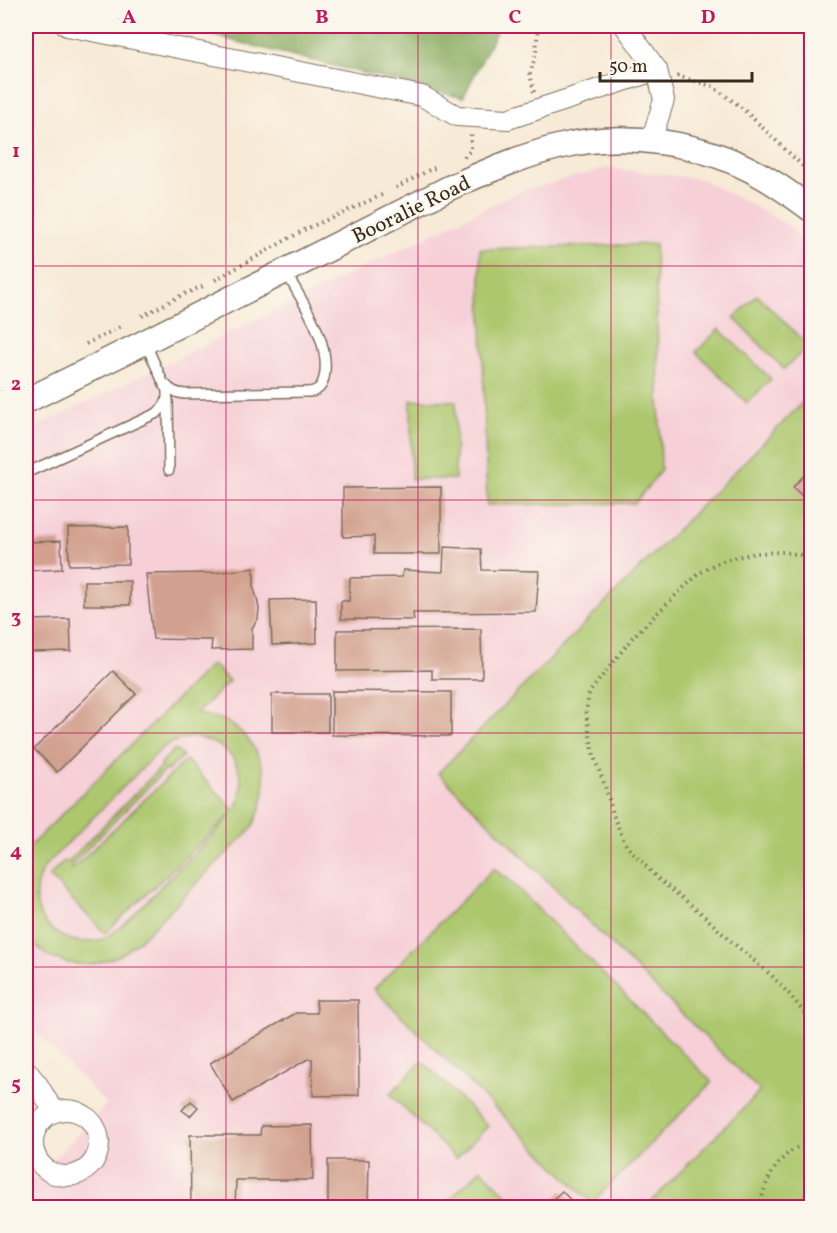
<svg xmlns="http://www.w3.org/2000/svg" width="837" height="1233" font-family="Vollkorn,serif">
<rect width="100%" height="100%" fill="#fbf7ec"/>
<filter id="ink" filterUnits="userSpaceOnUse"><feTurbulence type="fractalNoise" baseFrequency=".0167" numOctaves="2"/><feDisplacementMap in="SourceGraphic" scale="12" xChannelSelector="R" yChannelSelector="G"/><feConvolveMatrix kernelMatrix="1 2 1 2 8 2 1 2 1" color-interpolation-filters="sRGB"/></filter>
<filter id="wash" filterUnits="userSpaceOnUse"><feTurbulence type="fractalNoise" baseFrequency=".008" numOctaves="4" result="noise"/><feDisplacementMap in="SourceGraphic" scale="24" xChannelSelector="R" yChannelSelector="G"/><feGaussianBlur stdDeviation="1.35" result="paint"/><feColorMatrix in="noise" values="0 0 0 0 0 0 0 0 0 0 0 0 0 0 0 0 0 1.4 0 .05"/><feComposite in="paint" operator="in"/></filter>
<g filter="url(#wash)">
<rect width="100%" height="100%" fill="#f7ead6"/>
<!-- built -->
<polygon fill="#f6cfd7" points="608,168 701,179 787,224 811,250 811,394 439,773 760,1092 646,1207 26,1208 26,1188 107,1104 26,1022 26,432 518,192"/>
<!-- green -->
<g fill="#acc76d" stroke="#747846" stroke-width="1.5" fill-rule="evenodd">
<polygon points="655,244 661,470 635,503 487,505 480,249"/>
<polygon points="757,295 809,346 784,369 734,318"/>
<polygon points="719,329 771,379 747,403 696,352"/>
<polygon points="811,394 811,1207 646,1207 760,1091 438,773"/>
<polygon points="411,400 456,401 455,479 411,479"/>
<path d="M 212,664 L 229,681 L 196,714 C 205,715 214,716 223,720 C 252,734 269,766 263,797 C 262,808 257,818 252,828 L 142,938 L 126,951 L 118,956 L 99,963 L 88,965 L 68,963 L 50,957 L 34,945 L 26,934 L 26,850 ZM 189,737 C 230,740 251,770 236,809 L 234,810 L 186,760 L 72,869 L 70,866 L 166,769 L 168,771 L 183,756 L 175,749 L 161,763 L 162,766 L 67,863 L 64,861 L 49,876 L 105,933 L 233,812 C 215,836 191,856 169,878 C 153,894 122,931 102,939 C 80,947 54,938 42,918 C 32,901 35,881 45,866 L 162,748 L 170,743 Z"/>
<polygon points="494,868 503,877 505,876 712,1082 592,1203 374,989"/>
<polygon points="422,1061 488,1126 456,1159 390,1094"/>
<polygon points="481,1169 519,1207 442,1207"/>
</g>
<!-- forest -->
<polygon fill="#89ac60" stroke="#626b3f" stroke-width="1.5" points="174,26 499,26 463,98"/>
<g id="blocks">
<!-- building -->
<g fill="#d2a08e">
<polygon points="812,467 812,499 808,502 793,487"/>
<polygon points="441,487 441,554 374,554 374,536 343,537 343,488"/>
<polygon points="128,527 128,564 69,565 68,528"/>
<polygon points="61,541 62,569 26,571 26,542"/>
<polygon points="444,547 481,549 482,570 539,571 536,612 413,613 414,620 341,619 341,601 349,601 350,578 402,577 403,570 443,572"/>
<polygon points="254,568 254,589 257,598 259,609 258,619 252,628 252,649 211,650 212,640 153,639 146,574 214,573"/>
<rect x="84" y="581" width="46" height="24"/>
<polygon points="316,599 317,643 272,645 270,600"/>
<polygon points="70,619 71,651 30,652 30,620"/>
<polygon points="481,629 482,679 432,679 432,670 337,671 337,630"/>
<polygon points="113,671 136,694 57,772 34,749"/>
<polygon points="332,691 451,692 451,736 332,735"/>
<rect x="272" y="694" width="56" height="38"/>
<polygon points="316,1000 358,1000 359,1095 313,1096 312,1059 308,1059 233,1102 210,1063 296,1013 317,1013"/>
<polygon points="191,1101 198,1107 190,1116 182,1110"/>
<polygon points="312,1125 313,1180 236,1180 235,1208 191,1208 190,1135 260,1135 261,1126"/>
<polygon points="328,1160 369,1160 368,1208 328,1208"/>
<polygon points="562,1191 578,1208 555,1208 550,1202"/>
</g>
</g>
</g>
<g filter="url(#ink)">
<use href="#blocks" fill-opacity="0" stroke="#7d6d5e" stroke-width="1.5"/>
<g fill="none" stroke-linecap="round" stroke-linejoin="round">
<defs>
<g id="service">
<path d="M 165,384 C 171,391 176,393 185,394 L 308,392 C 317,392 322,387 324,378 C 332,342 302,302 286,272"/>
<polyline points="168,399 169,470"/>
<path d="M 26,473 L 157,413 C 165,406 168,401 167,391 L 145,342"/>
</g>
<g id="minor">
<polyline points="67,26 422,96 457,116 508,119 657,70"/>
<polyline points="625,26 657,70 664,100 651,141"/>
<polyline points="26,1070 38,1085 54,1112"/>
<circle cx="66" cy="1143" r="33"/>
</g>
<path id="tertiary" d="M 26,401 L 145,342 L 451,187 C 486,172 521,156 558,147 C 624,130 703,142 762,176 C 780,186 796,198 812,210"/>
</defs>
<!-- service casing -->
<use href="#service" stroke="#7d6d5e" stroke-width="12"/>
<!-- minor casing -->
<use href="#minor" stroke="#7d6d5e" stroke-width="22"/>
<!-- tertiary casing -->
<use href="#tertiary" stroke="#7d6d5e" stroke-width="27"/>
<!-- path -->
<g stroke="#7d6d5e" stroke-width="4" stroke-dasharray="1.5 4.5" stroke-linecap="butt">
<polyline points="677,76 712,86 741,107 812,175"/>
<polyline points="534,92 530,74 536,53 538,26"/>
<polyline points="464,157 471,150 471,135"/>
<polyline points="396,188 431,169 438,167"/>
<polyline points="215,280 304,230 382,195"/>
<polyline points="142,316 180,296 203,286"/>
<polyline points="86,344 122,326"/>
<polyline points="812,559 800,555 784,552 756,553 728,559 713,565 700,573 680,591 632,638 589,693 586,713 594,757 605,786 615,820 626,845 657,878 701,913 725,936 772,976 790,995 812,1022"/>
<polyline points="26,1153 33,1146"/>
<path d="M 760,1208 C 764,1179 781,1149 812,1142"/>
</g>
<!-- service -->
<use href="#service" stroke="#fff" stroke-width="9"/>
<!-- minor -->
<use href="#minor" stroke="#fff" stroke-width="20"/>
<!-- tertiary -->
<use href="#tertiary" stroke="#fff" stroke-width="24"/>
</g>
</g>
<!-- grid -->
<path fill="none" stroke="#c2185b" stroke-width="1.5" stroke-opacity="0.55" d="M 226,26 L 226,1208M 418,26 L 418,1208M 611,26 L 611,1208M 26,266 L 812,266M 26,500 L 812,500M 26,733 L 812,733M 26,967 L 812,967"/>
<g text-anchor="middle" stroke-width="5" stroke-linejoin="round" paint-order="stroke">
<!-- street labels -->
<g font-size="21" fill="#3b2a1e" stroke="#fbf7ec">
<text transform="translate(411 209) rotate(-26)" y="7">Booralie Road</text>
</g>
</g>
<!-- margin -->
<rect width="837" height="1233" fill="none" stroke="#fbf7ec" stroke-width="66"/>
<!-- scale -->
<path d="M600 72v9h152v-9" fill="none" stroke="#3b2a1e" stroke-width="3"/>
<text x="609" y="72" font-size="18" fill="#3b2a1e" stroke="#fbf7ec" stroke-width="4.5" paint-order="stroke">50 m</text>
<rect x="33" y="33" width="771" height="1167" fill="none" stroke="#c2185b" stroke-width="2"/>
<g font-size="20" text-anchor="middle" font-weight="bold" fill="#c2185b">
<text x="129" y="23">A</text>
<text x="322" y="23">B</text>
<text x="515" y="23">C</text>
<text x="708" y="23">D</text>
<text x="16" y="157">1</text>
<text x="16" y="390">2</text>
<text x="16" y="623">3</text>
<text x="16" y="857">4</text>
<text x="16" y="1090">5</text>
</g>
</svg>
